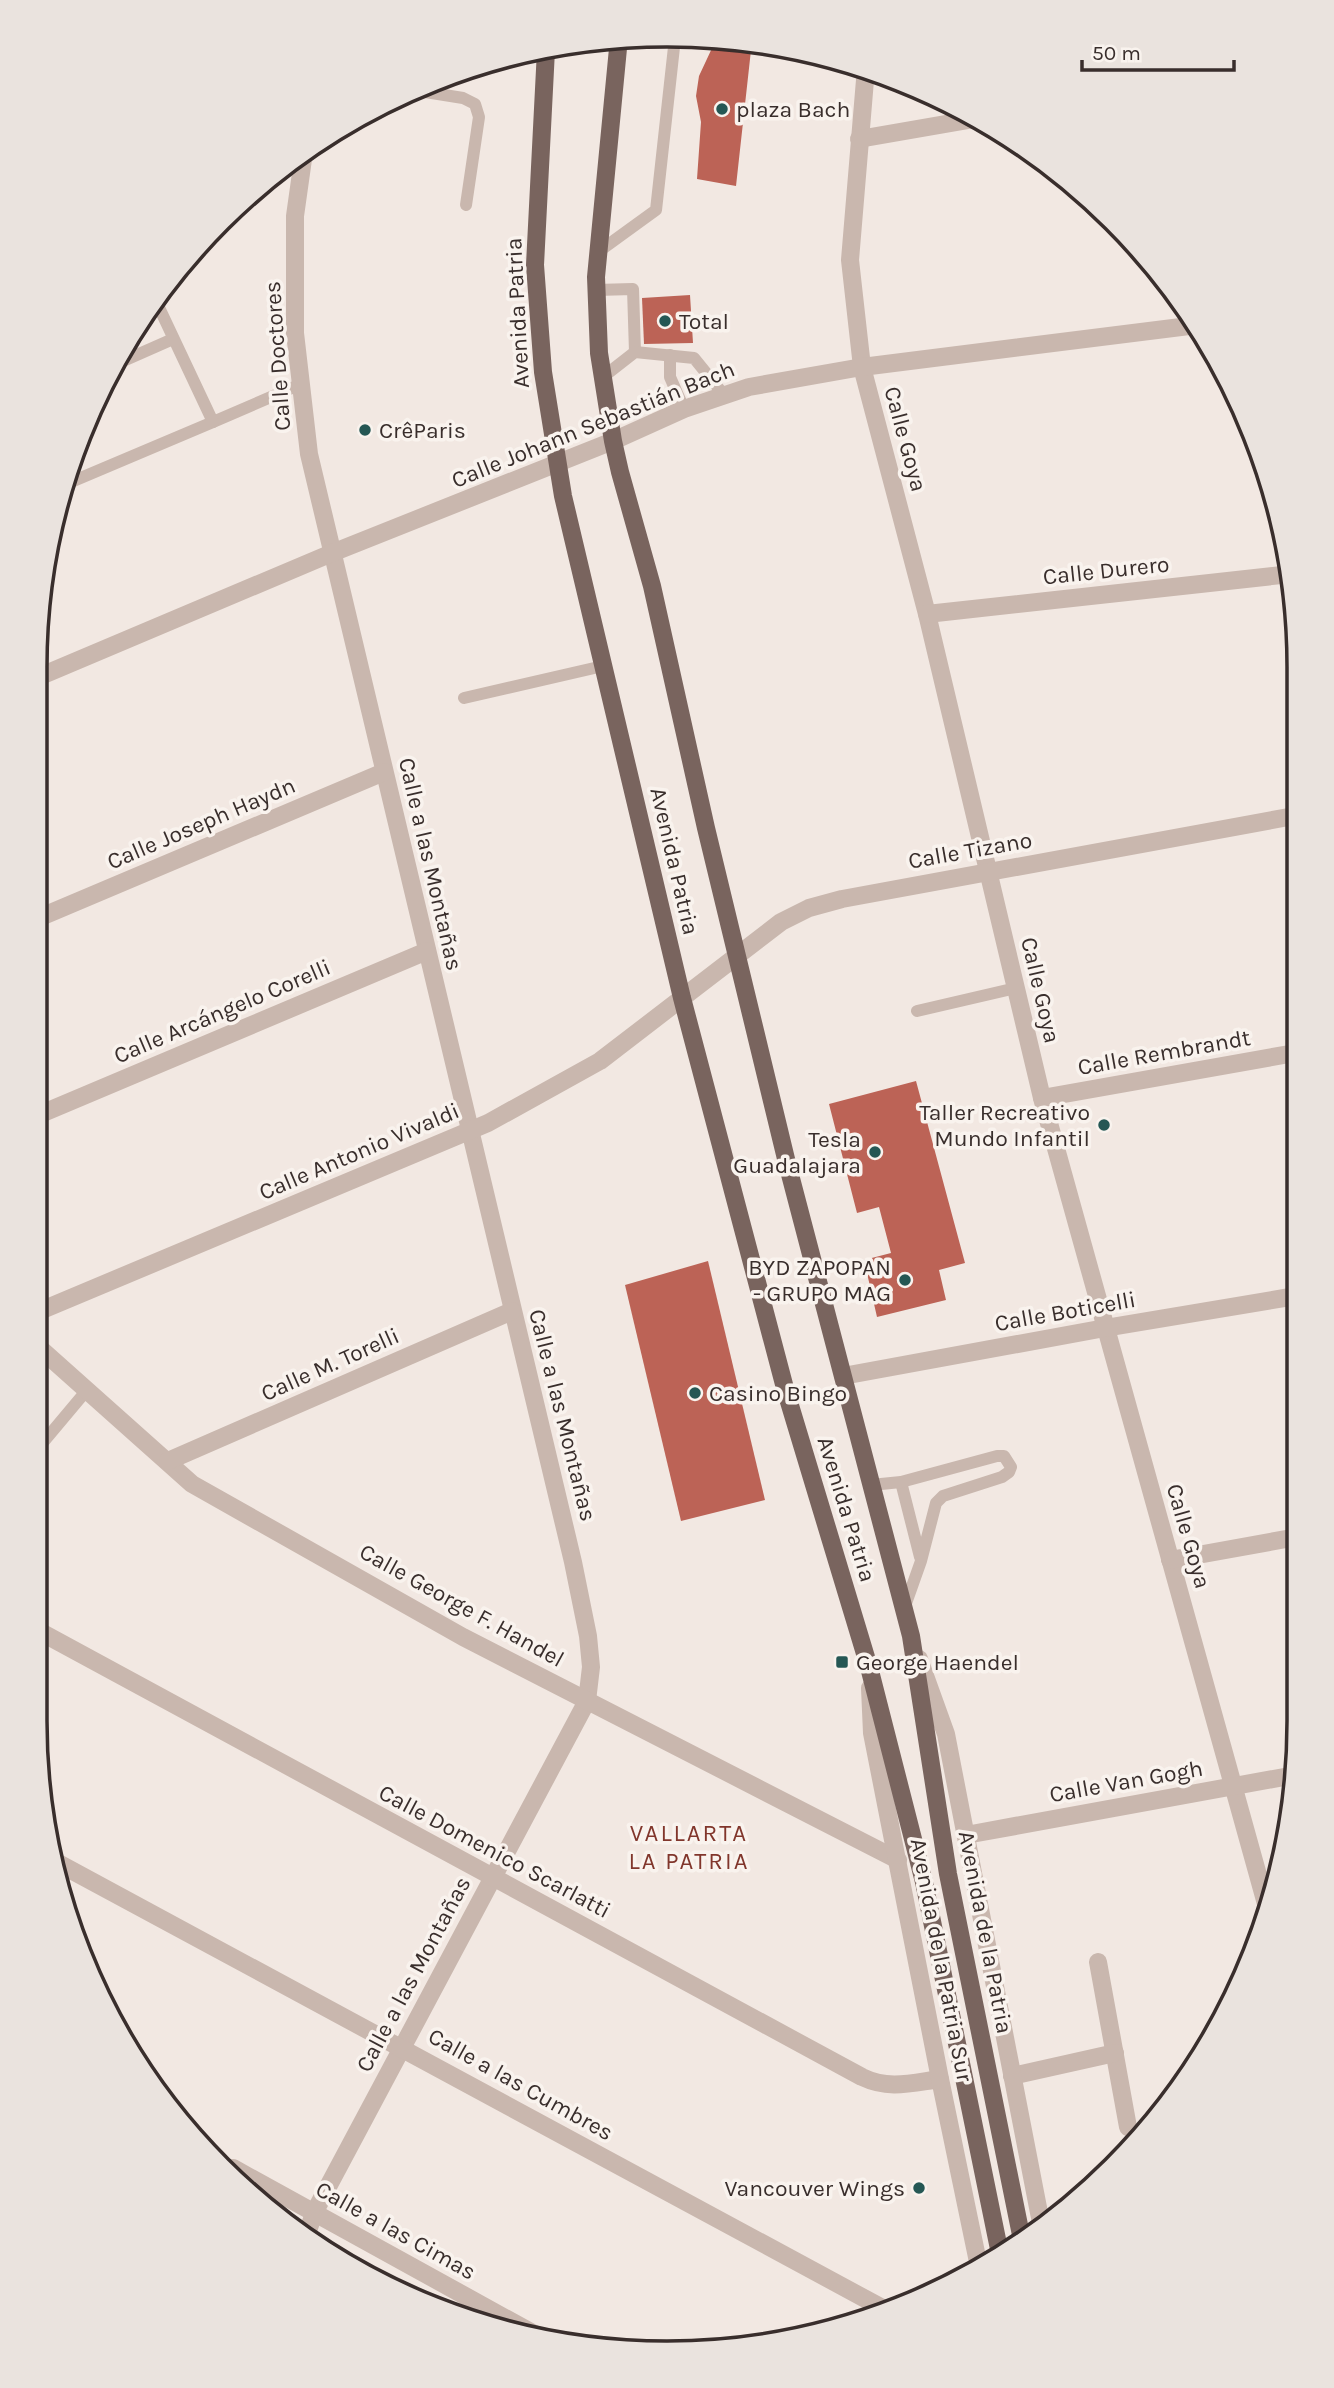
<svg xmlns="http://www.w3.org/2000/svg" width="1334" height="2388" font-family="Karla,sans-serif">
<rect width="100%" height="100%" fill="#f2e8e2"/>
<!-- building -->
<g fill="#bc6356">
<polygon points="714,39 752,41 736,186 697,179 701,122 696,96 699,76 713,46"/>
<polygon points="690,295 693,343 644,344 642,298"/>
<polygon points="916,1081 965,1263 939,1270 946,1300 877,1317 864,1260 891,1253 879,1207 857,1213 829,1104"/>
<polygon points="708,1261 765,1500 681,1521 625,1285"/>
</g>
<g fill="none" stroke-linecap="round" stroke-linejoin="round">
<!-- service -->
<g stroke="#c9b7ae" stroke-width="12">
<polyline points="413,90 463,98 475,104 479,117 466,205"/>
<polyline points="598,252 656,210 675,38"/>
<polyline points="596,290 633,289 635,352"/>
<polyline points="670,355 670,377 684,409"/>
<polyline points="114,365 173,339"/>
<polyline points="603,377 635,352 694,358 724,395"/>
<polyline points="213,422 301,384"/>
<polyline points="64,485 213,422 156,301"/>
<polyline points="464,698 603,666"/>
<polyline points="917,1011 1016,988"/>
<polyline points="35,1452 87,1390"/>
<polyline points="901,1482 920,1557"/>
<polyline points="871,1485 901,1482 997,1456 1004,1456 1011,1467 1009,1472 1002,1477 943,1496 936,1503 921,1561 904,1609"/>
</g>
<!-- minor -->
<g stroke="#c9b7ae" stroke-width="18">
<polyline points="866,68 850,260 862,367 927,614 1042,1098 1268,1911"/>
<polyline points="859,139 980,118"/>
<polyline points="304,152 295,216 295,333 309,454 573,1562 588,1636 591,1667 587,1701 314,2213 306,2237"/>
<polyline points="927,614 1291,574"/>
<polyline points="36,919 384,772"/>
<polyline points="1042,1098 1295,1053"/>
<polyline points="36,1116 427,951"/>
<polyline points="35,1313 488,1123 600,1061 781,922 809,908 842,899 1294,816"/>
<polyline points="35,1344 192,1484 463,1637 898,1860"/>
<polyline points="843,1376 1105,1328 1296,1296"/>
<polyline points="168,1461 512,1311"/>
<polyline points="1170,1560 1297,1537"/>
<path d="M 35,1629 L 862,2077 C 889,2090 911,2083 940,2079"/>
<polyline points="966,1835 1295,1775"/>
<polyline points="58,1863 886,2310"/>
<polyline points="1098,1962 1128,2127"/>
<polyline points="1012,2076 1115,2053"/>
<polyline points="233,2168 536,2335"/>
</g>
<!-- tertiary -->
<g stroke="#c9b7ae" stroke-width="18">
<polyline points="36,678 332,553 613,441 684,409 749,387 862,367 1197,325"/>
<polyline points="919,1659 946,1734 1041,2223"/>
<polyline points="870,1688 872,1733 940,2079 978,2262"/>
</g>
<!-- primary -->
<g stroke="#79645e" stroke-width="18">
<polyline points="619,38 596,277 599,353 613,441 620,472 652,586 706,828 787,1163 911,1636 948,1874 1021,2235"/>
<polyline points="546,50 535,265 543,372 563,496 682,998 786,1392 869,1667 924,1882 999,2249"/>
</g>
</g>
<!-- markers -->
<g fill="#255754" stroke="#f9f3ee" stroke-width="2.5">
<circle cx="722" cy="109" r="7"/>
<circle cx="665" cy="321" r="7"/>
<circle cx="365" cy="430" r="7"/>
<circle cx="1104" cy="1125" r="7"/>
<circle cx="875" cy="1152" r="7"/>
<circle cx="905" cy="1280" r="7"/>
<circle cx="695" cy="1393" r="7"/>
<rect x="835" y="1655" width="14" height="14" rx="3.5"/>
<circle cx="919" cy="2188" r="7"/>
</g>
<g text-anchor="middle" stroke-width="7" stroke-linejoin="round" paint-order="stroke">
<!-- poi labels -->
<g font-size="23" fill="#392e2c" stroke="#f9f3ee" text-anchor="start">
<text x="736" y="117">plaza Bach</text>
<text x="679" y="329">Total</text>
<text x="379" y="438">CrêParis</text>
<text x="1090" y="1120" text-anchor="end">Taller Recreativo<tspan x="1090" dy="26">Mundo Infantil</tspan></text>
<text x="861" y="1147" text-anchor="end">Tesla<tspan x="861" dy="26">Guadalajara</tspan></text>
<text x="891" y="1275" text-anchor="end">BYD ZAPOPAN<tspan x="891" dy="26">- GRUPO MAG</tspan></text>
<text x="709" y="1401">Casino Bingo</text>
<text x="856" y="1670">George Haendel</text>
<text x="905" y="2196" text-anchor="end">Vancouver Wings</text>
</g>
<!-- street labels -->
<g font-size="23" fill="#392e2c" stroke="#f9f3ee">
<text transform="translate(517 313) rotate(-93)" y="8">Avenida Patria</text>
<text transform="translate(277 356) rotate(-94)" y="8">Calle Doctores</text>
<text transform="translate(593 424) rotate(-22)" y="8">Calle Johann Sebastián Bach</text>
<text transform="translate(906 439) rotate(75)" y="8">Calle Goya</text>
<text transform="translate(1106 570) rotate(-6)" y="8">Calle Durero</text>
<text transform="translate(201 823) rotate(-23)" y="8">Calle Joseph Haydn</text>
<text transform="translate(970 850) rotate(-10)" y="8">Calle Tizano</text>
<text transform="translate(675 861) rotate(77)" y="8">Avenida Patria</text>
<text transform="translate(431 864) rotate(77)" y="8">Calle a las Montañas</text>
<text transform="translate(1041 990) rotate(77)" y="8">Calle Goya</text>
<text transform="translate(222 1011) rotate(-23)" y="8">Calle Arcángelo Corelli</text>
<text transform="translate(1164 1052) rotate(-10)" y="8">Calle Rembrandt</text>
<text transform="translate(359 1151) rotate(-23)" y="8">Calle Antonio Vivaldi</text>
<text transform="translate(1065 1311) rotate(-10)" y="8">Calle Boticelli</text>
<text transform="translate(330 1364) rotate(-24)" y="8">Calle M. Torelli</text>
<text transform="translate(563 1415) rotate(76)" y="8">Calle a las Montañas</text>
<text transform="translate(847 1509) rotate(73)" y="8">Avenida Patria</text>
<text transform="translate(1189 1536) rotate(74)" y="8">Calle Goya</text>
<text transform="translate(462 1605) rotate(29)" y="8">Calle George F. Handel</text>
<text transform="translate(1126 1781) rotate(-10)" y="8">Calle Van Gogh</text>
<text transform="translate(495 1851) rotate(28)" y="8">Calle Domenico Scarlatti</text>
<text transform="translate(986 1932) rotate(79)" y="8">Avenida de la Patria</text>
<text transform="translate(942 1960) rotate(79)" y="8">Avenida de la Patria Sur</text>
<text transform="translate(413 1974) rotate(-62)" y="8">Calle a las Montañas</text>
<text transform="translate(521 2084) rotate(29)" y="8">Calle a las Cumbres</text>
<text transform="translate(396 2230) rotate(29)" y="8">Calle a las Cimas</text>
</g>
<!-- neighbourhood labels -->
<g font-size="24" letter-spacing="2" fill="#81362c" stroke="#f9f3ee">
<text x="689" y="1841">VALLARTA<tspan x="689" dy="28">LA PATRIA</tspan></text>
</g>
</g>
<!-- crop -->
<path d="M0 0H1334V2388H0ZM667 47H667A620 620 0 0 1 1287 667V1721A620 620 0 0 1 667 2341H667A620 620 0 0 1 47 1721V667A620 620 0 0 1 667 47Z" fill="#eae3de" fill-rule="evenodd"/>
<path fill="none" stroke="#392e2c" stroke-width="3.5" d="M667 47H667A620 620 0 0 1 1287 667V1721A620 620 0 0 1 667 2341H667A620 620 0 0 1 47 1721V667A620 620 0 0 1 667 47Z"/>
<!-- scale -->
<path d="M1082 60v10h152v-10" fill="none" stroke="#392e2c" stroke-width="3.5"/>
<text x="1092" y="60" font-size="21" fill="#392e2c" stroke="#f9f3ee" stroke-width="5" paint-order="stroke">50 m</text>
</svg>
